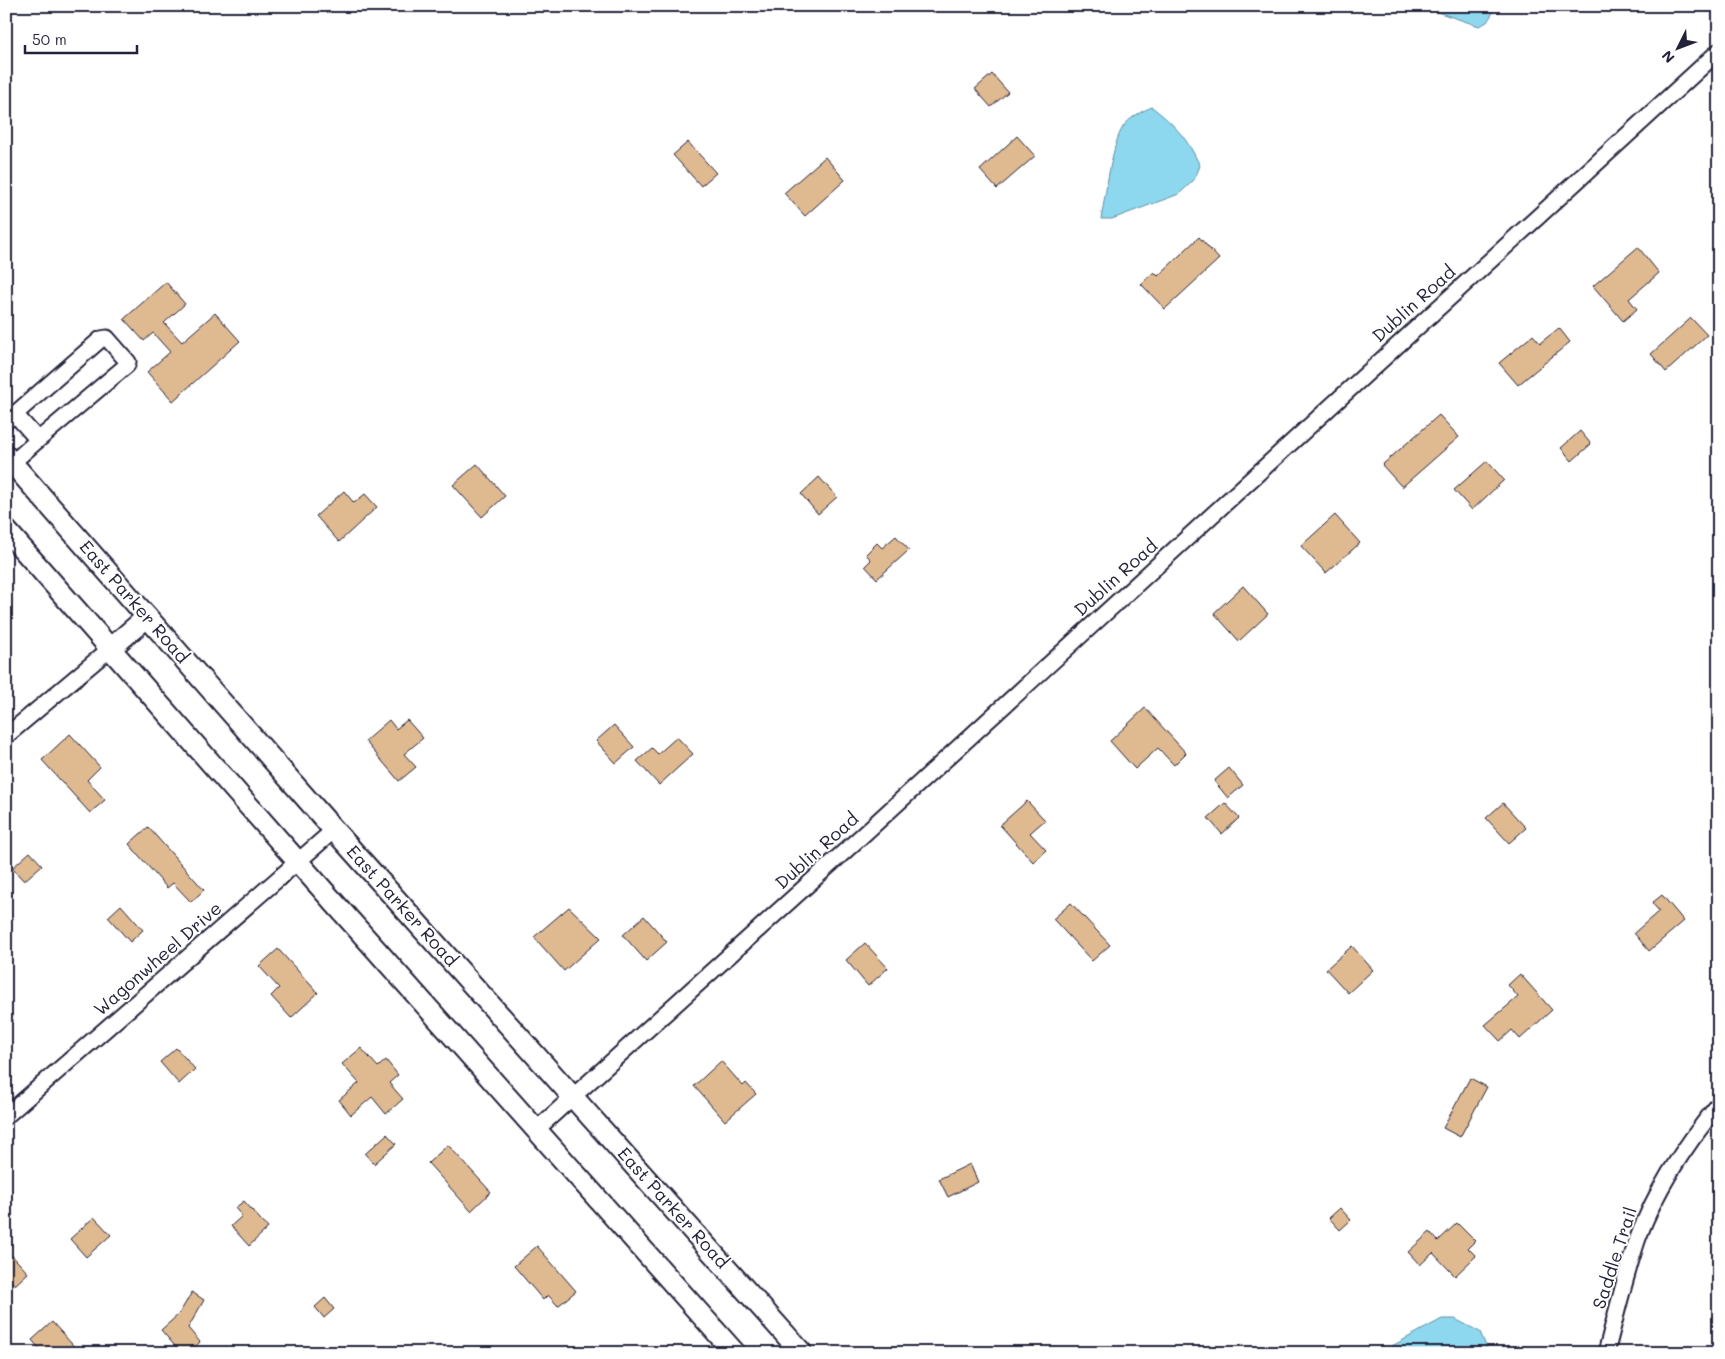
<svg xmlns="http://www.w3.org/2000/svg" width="1725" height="1359" font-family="Mali,sans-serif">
<rect width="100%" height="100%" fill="#fff"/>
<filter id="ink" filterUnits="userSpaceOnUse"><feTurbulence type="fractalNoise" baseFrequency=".02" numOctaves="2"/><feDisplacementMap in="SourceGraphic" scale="10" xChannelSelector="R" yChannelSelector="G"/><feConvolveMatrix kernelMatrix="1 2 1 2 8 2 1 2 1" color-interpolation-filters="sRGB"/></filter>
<g filter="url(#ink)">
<!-- water -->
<g fill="#8dd8ee" stroke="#628fa6">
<polygon points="1403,6 1497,6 1487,22 1479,26 1428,9 1420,11"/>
<path d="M 1152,107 C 1175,125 1188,139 1200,166 L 1194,180 L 1179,194 L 1112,219 L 1101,219 C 1105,198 1112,143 1123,127 C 1129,118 1142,111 1152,107 Z"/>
<polygon points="1442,1319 1455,1319 1480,1332 1489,1353 1388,1353 1392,1346"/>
</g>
<!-- building -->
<g fill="#dfb990" stroke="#22223b">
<polygon points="992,74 1008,92 991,107 975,89"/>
<polygon points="1017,136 1035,156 997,189 980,170"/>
<polygon points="688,142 716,173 701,186 673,155"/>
<polygon points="825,157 845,180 805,216 784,193"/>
<polygon points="1199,237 1219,259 1165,309 1141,284 1154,272 1158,276"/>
<polygon points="1638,247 1659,273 1629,299 1637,309 1623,321 1593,286"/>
<polygon points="166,282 185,304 164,323 182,342 215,313 240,341 173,401 147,372 170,352 153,333 144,341 124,319"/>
<polygon points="1691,318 1707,335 1666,372 1651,354"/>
<polygon points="1559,328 1570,342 1518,385 1499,363 1533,335 1540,343"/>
<polygon points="1439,415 1459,437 1402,487 1382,465"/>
<polygon points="1580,431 1591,444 1572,461 1561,448"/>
<polygon points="1487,461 1504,480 1472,510 1454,490"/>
<polygon points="477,464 505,496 482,517 453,485"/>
<polygon points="819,477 837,497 818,514 801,494"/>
<polygon points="344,491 354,503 365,494 377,507 339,542 316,516"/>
<polygon points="1335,515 1360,543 1326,573 1301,546"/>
<polygon points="896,536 909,550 877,579 865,566 871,560 866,554 877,543 882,548"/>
<polygon points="1243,586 1268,614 1239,641 1214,613"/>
<polygon points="1145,708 1186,753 1174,765 1158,748 1135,769 1110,741"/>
<polygon points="389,720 396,729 407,720 423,738 404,754 416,767 399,781 365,741"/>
<polygon points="614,725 634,747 616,763 596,741"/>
<polygon points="70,734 100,767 87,780 105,800 90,813 42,760"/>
<polygon points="677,737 693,754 659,785 637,761 652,748 658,754"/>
<polygon points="1229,768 1243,785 1228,798 1214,781"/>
<polygon points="1027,801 1045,820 1030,833 1046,850 1033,862 1000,825"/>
<polygon points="1225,803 1239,818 1222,834 1208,818"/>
<polygon points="1503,803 1526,828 1509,843 1486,818"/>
<polygon points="148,827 204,890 191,902 173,883 167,888 129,844"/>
<polygon points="30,852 42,865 24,881 12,868"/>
<polygon points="1662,895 1684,921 1649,951 1634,933 1659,911 1652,903"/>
<polygon points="1071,903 1110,945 1092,961 1053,919"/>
<polygon points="121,905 143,930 130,942 108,917"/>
<polygon points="569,907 601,938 564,971 534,937"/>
<polygon points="644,916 667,942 646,961 623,935"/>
<polygon points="865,943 888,968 868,986 846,960"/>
<polygon points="1352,946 1373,970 1348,993 1326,969"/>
<polygon points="278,949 318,993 291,1018 271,996 279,988 259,966"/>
<polygon points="1520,974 1552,1010 1520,1039 1512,1030 1500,1041 1485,1025 1518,997 1508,985"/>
<polygon points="176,1048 195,1069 179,1084 160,1062"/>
<polygon points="361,1048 378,1067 386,1060 398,1075 389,1083 403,1099 386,1114 372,1097 351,1115 339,1100 359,1083 342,1064"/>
<polygon points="721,1061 743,1086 746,1083 756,1094 725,1121 694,1086"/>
<polygon points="1470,1078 1487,1087 1460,1137 1443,1128"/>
<polygon points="387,1134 396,1144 374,1164 365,1154"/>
<polygon points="448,1145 491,1192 471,1211 428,1163"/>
<polygon points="970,1164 978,1182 948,1197 939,1179"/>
<polygon points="244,1201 268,1228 249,1246 231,1226 242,1216 235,1208"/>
<polygon points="1340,1208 1351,1220 1340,1230 1329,1218"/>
<polygon points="94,1217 111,1235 86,1257 70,1239"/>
<polygon points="1457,1223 1475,1241 1468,1248 1476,1256 1455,1276 1433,1253 1420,1265 1408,1252 1430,1232 1438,1241"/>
<polygon points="537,1246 576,1291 558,1306 548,1295 543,1300 514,1266"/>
<polygon points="6,1249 28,1273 15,1285 6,1276"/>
<polygon points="192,1292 204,1300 188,1328 200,1342 189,1353 181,1353 161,1330 179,1314"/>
<polygon points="325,1298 334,1309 324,1318 315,1307"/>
<polygon points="52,1322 80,1353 43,1353 32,1340"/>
</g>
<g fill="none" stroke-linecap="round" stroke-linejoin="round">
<defs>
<g id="minor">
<polyline points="15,414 101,339 107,338 128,362 127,365 38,440"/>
<polyline points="6,421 15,414 38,440 12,463"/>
<polyline points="6,736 111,648"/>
<polyline points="6,1116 334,830"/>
<polyline points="536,1130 865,833 1719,51"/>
<path d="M 1606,1353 C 1616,1315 1625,1276 1638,1238 C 1656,1189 1686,1144 1719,1104"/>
</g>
<g id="major">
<polyline points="6,456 334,830 802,1353"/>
<polyline points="6,530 298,862 735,1353"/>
<polyline points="111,648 147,617"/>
</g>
</defs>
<!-- minor casing -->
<use href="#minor" stroke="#22223b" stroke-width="19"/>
<!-- major casing -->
<use href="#major" stroke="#22223b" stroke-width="24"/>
<!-- minor -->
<use href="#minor" stroke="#fff" stroke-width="15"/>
<!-- major -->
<use href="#major" stroke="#fff" stroke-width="20"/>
</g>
</g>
<g text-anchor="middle" stroke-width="4" stroke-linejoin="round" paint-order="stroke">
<!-- street labels -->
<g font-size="18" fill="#22223b" stroke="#fff">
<text transform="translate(1414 304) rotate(-42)" y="6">Dublin Road</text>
<text transform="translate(1116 578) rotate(-42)" y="6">Dublin Road</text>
<text transform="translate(134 602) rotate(49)" y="6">East Parker Road</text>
<text transform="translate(817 851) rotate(-42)" y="6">Dublin Road</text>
<text transform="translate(402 906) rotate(48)" y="6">East Parker Road</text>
<text transform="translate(158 959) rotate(-41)" y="6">Wagonwheel Drive</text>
<text transform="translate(673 1208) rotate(48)" y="6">East Parker Road</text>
<text transform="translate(1615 1258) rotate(-72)" y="6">Saddle Trail</text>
</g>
</g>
<!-- margin -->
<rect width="1725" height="1359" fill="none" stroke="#fff" stroke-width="25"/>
<rect x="12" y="12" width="1700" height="1334" fill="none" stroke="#22223b" stroke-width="2" filter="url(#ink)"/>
<!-- north arrow -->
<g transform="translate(1678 48) rotate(228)" stroke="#ffffff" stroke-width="4" paint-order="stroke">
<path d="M0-4L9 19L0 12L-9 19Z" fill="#22223b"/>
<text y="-8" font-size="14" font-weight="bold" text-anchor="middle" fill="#22223b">N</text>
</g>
<!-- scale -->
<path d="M25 45v8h112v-8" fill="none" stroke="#22223b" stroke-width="2.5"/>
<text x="32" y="45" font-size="15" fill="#22223b" stroke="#ffffff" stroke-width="4" paint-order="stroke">50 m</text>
</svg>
